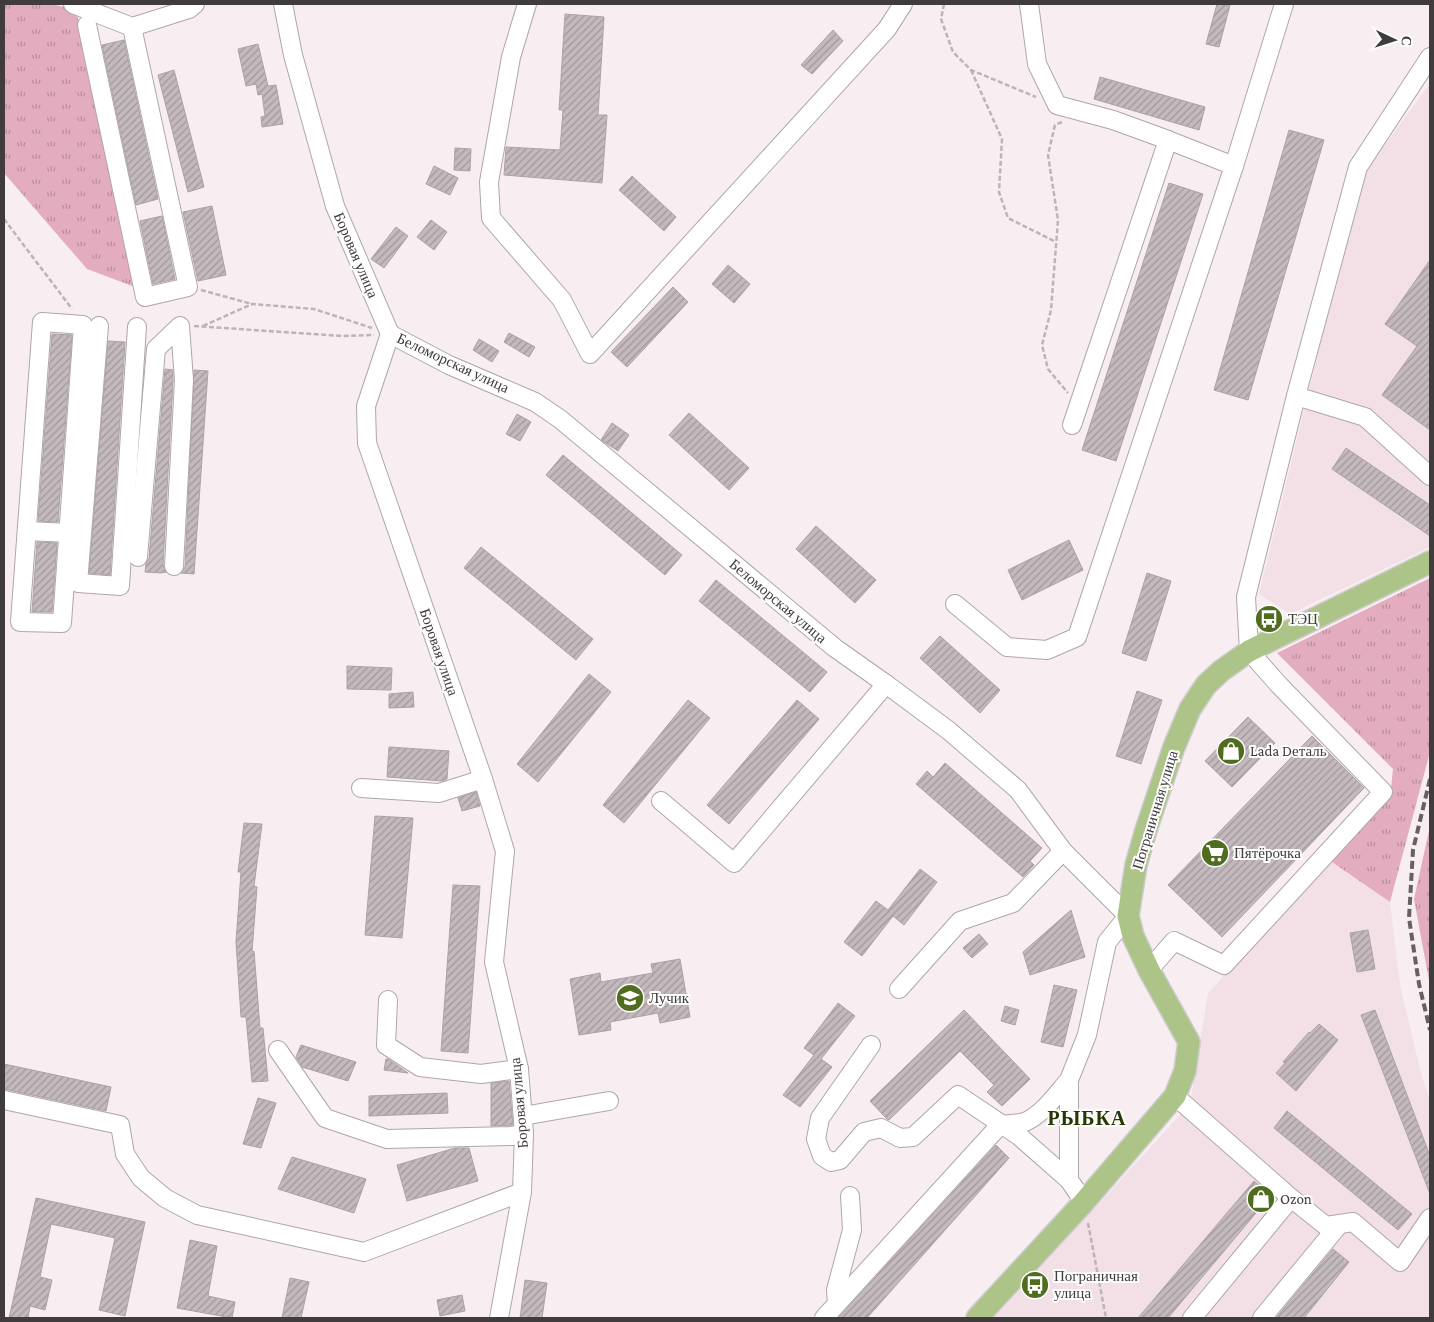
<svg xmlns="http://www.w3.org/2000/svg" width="1434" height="1322" font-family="'Crimson Pro',serif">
<defs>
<pattern id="grass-tufts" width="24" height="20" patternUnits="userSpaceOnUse" patternTransform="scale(1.25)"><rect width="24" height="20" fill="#e3adbf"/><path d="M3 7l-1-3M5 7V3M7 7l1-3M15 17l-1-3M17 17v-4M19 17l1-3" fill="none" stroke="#b98e9c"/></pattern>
<pattern id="building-hatch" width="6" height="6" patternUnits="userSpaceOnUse" patternTransform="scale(1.25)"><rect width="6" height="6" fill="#c4babd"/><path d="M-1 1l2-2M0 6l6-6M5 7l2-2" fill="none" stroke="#a1989b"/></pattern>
</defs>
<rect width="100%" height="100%" fill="#f8eef1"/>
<!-- built -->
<g fill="#f2e0e6">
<polygon points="1430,83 1430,547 1290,614 1259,594 1361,178"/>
<polygon points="1329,860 1390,902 1400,985 1420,1069 1430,1102 1430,1318 994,1318 1190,1104 1208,993"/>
</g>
<!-- grass -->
<g fill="url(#grass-tufts)">
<polygon points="4,4 52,4 76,10 135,287 87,269 4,173"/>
<polygon points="1430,578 1430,752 1390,902 1329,860 1391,788 1393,769 1277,653"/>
<polygon points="1430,826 1430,986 1414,899"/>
</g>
<!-- building -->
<g fill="url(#building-hatch)" stroke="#aca2a5">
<polygon points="1217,4 1230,5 1219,47 1206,44"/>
<polygon points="565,14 604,17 598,115 607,115 602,183 504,175 506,147 560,150 563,110 559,110"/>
<polygon points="833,30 843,41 812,74 801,65"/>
<polygon points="124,40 158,199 136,205 102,45"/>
<polygon points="258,44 268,86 276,85 283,124 262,127 261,117 265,116 262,94 258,95 256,84 246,86 238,49"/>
<polygon points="174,70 204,187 188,192 158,75"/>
<polygon points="1100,77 1205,107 1199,130 1094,99"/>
<polygon points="1289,130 1324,140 1248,400 1214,390"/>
<polygon points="455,148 471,149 470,171 454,170"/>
<polygon points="434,166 458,178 450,195 426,184"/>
<polygon points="632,176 676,217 664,231 619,190"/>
<polygon points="1169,183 1203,194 1116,461 1082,450"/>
<polygon points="212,206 226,275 198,281 183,212"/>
<polygon points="162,216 175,279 153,284 140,221"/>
<polygon points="431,220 447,232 434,250 417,237"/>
<polygon points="396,227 408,236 384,268 371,259"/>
<polygon points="1430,260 1430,430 1382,395 1417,346 1385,324"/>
<polygon points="728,265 750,284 734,303 712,284"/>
<polygon points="673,287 688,302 627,367 611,352"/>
<polygon points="509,333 535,347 529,357 504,342"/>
<polygon points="52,334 72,335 58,522 38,521"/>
<polygon points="479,339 499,351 492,362 473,350"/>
<polygon points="108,341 125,342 110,575 89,573"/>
<polygon points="165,369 173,370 173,380 163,565 166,572 161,573 145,572 146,564 149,558"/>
<polygon points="194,370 208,371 194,574 181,573 185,567"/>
<polygon points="689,413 749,468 729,490 669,435"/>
<polygon points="517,414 531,422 520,441 506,434"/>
<polygon points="612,423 629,435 618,451 601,440"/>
<polygon points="1346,448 1430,505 1430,536 1332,469"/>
<polygon points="563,455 682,555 665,575 546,475"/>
<polygon points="816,526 876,580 855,603 796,549"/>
<polygon points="1069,540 1083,570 1022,600 1008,570"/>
<polygon points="37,542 57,543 52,612 32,612"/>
<polygon points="481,547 593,639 576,660 464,568"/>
<polygon points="1147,573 1171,581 1146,661 1122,653"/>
<polygon points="716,580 827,672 810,692 699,601"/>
<polygon points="940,636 1000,690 980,713 920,658"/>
<polygon points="347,666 392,668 391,690 347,689"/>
<polygon points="589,674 611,692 538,782 517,764"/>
<polygon points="1137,691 1162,700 1141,764 1116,756"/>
<polygon points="413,692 414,707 389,708 389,694"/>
<polygon points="688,700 710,718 624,823 603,805"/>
<polygon points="797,700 819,719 729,824 707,805"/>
<polygon points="1248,717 1275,743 1232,787 1205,761"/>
<polygon points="1312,736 1364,788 1222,937 1168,885"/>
<polygon points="389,747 449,751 447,779 442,781 387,777"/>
<polygon points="945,763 1042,848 1030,861 1034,865 1023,877 916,784 927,771 933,777"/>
<polygon points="476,792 480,806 462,811 458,798"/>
<polygon points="375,816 413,818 402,938 365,935"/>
<polygon points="244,823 262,824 254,886 257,887 252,952 254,951 260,1028 263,1028 268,1081 252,1082 246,1017 241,1017 236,942 241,872 238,872"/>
<polygon points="920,869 937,882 904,925 893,916 862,956 844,942 876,901 888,910"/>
<polygon points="453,885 480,886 468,1053 441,1051"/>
<polygon points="1071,910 1085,957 1030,975 1023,952"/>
<polygon points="1368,930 1375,969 1357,972 1350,933"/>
<polygon points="979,934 988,944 972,958 963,948"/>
<polygon points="680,959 690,1017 660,1023 658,1013 610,1022 611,1030 579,1035 570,979 600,973 601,982 653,973 651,964"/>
<polygon points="1054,985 1077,990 1063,1047 1041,1042"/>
<polygon points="838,1003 855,1016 821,1059 832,1067 800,1107 783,1095 814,1055 804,1048"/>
<polygon points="1005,1006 1019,1010 1015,1025 1001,1021"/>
<polygon points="964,1010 1030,1079 1002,1106 987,1092 994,1085 960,1051 889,1120 887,1119 870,1101"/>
<polygon points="1375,1010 1430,1156 1430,1194 1361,1015"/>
<polygon points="1319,1024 1338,1040 1296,1091 1276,1073 1285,1063 1283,1062 1309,1032 1310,1033"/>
<polygon points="301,1045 356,1062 348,1081 302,1067 296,1057"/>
<polygon points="386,1059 388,1059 408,1073 384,1070"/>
<polygon points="4,1064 111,1087 106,1111 4,1089"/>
<polygon points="509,1081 513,1125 491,1126 491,1083"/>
<polygon points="447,1093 448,1113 369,1116 369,1096"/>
<polygon points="258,1098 276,1103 261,1148 243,1144"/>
<polygon points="1287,1111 1412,1214 1398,1230 1274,1128"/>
<polygon points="996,1145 1009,1158 867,1318 838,1318"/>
<polygon points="455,1148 469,1148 478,1181 407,1201 397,1165"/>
<polygon points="292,1157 366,1179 354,1213 278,1189"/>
<polygon points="1254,1181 1271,1195 1168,1318 1138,1318"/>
<polygon points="36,1198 145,1222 125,1316 99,1310 115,1238 51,1224 40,1277 52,1280 45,1310 30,1306 28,1318 9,1318"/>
<polygon points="190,1240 217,1246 208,1296 235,1302 232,1318 177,1308"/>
<polygon points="1333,1249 1349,1262 1304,1318 1276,1318"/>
<polygon points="290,1278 309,1282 301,1318 282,1318"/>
<polygon points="525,1280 547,1283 542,1318 520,1318"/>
<polygon points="462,1295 465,1311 440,1316 437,1300"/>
</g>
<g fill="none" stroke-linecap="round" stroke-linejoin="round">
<defs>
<g id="minor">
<polyline points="73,4 132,27 189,9 195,4"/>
<polyline points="283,4 293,55 335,206 390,334 366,406 367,443 483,779 505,851 494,962 519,1069 524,1134 522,1192 499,1318"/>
<polyline points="527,4 511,57 489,182 491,218 562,300 590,354 887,29 903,4"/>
<polyline points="1029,4 1037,64 1057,105 1113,120 1168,140"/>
<polyline points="87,25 145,297 188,287 132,27"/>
<polygon points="42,322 83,325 62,623 20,622"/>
<polyline points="99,326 78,583 120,586 137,327"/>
<polyline points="390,334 449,365 535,402 560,419 835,648 886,684 948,730 1018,790 1063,851 1128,916 1107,942 1087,1035 1069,1080 1069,1180 1084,1202"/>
<polyline points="1296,396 1365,417 1430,476"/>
<polyline points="1072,425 1168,140 1234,166"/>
<polyline points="27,531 69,533"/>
<polyline points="138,557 156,349 180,326 184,380 174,566"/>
<polyline points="955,604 1007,647 1047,650 1077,637 1234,166 1284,4"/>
<polyline points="361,788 439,793 483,779"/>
<polyline points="661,801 734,863 886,684"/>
<polyline points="1149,970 1174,941 1224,965 1383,792 1279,685 1249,651 1246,597 1296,396 1358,167 1430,57"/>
<polyline points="899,989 960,921 1013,903 1063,851"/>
<polyline points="388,1000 386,1045 420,1067 481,1074 519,1069"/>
<polyline points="871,1045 820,1118 816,1139 822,1156 831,1162 840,1160 864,1132 881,1128 900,1138 913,1137 958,1095 1019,1136 1069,1180"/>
<polyline points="278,1050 325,1118 387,1139 511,1136 524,1134"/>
<polyline points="1175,1096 1291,1198 1326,1226 1353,1222 1400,1262 1430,1218"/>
<polyline points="4,1100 120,1125 125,1154 141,1178 165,1198 197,1215 364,1252 522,1192"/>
<polyline points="523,1116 609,1101"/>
<polyline points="837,1303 836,1290 852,1230 850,1196"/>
<path d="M 824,1318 L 1000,1125 C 1008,1124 1017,1124 1025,1122 C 1043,1114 1056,1095 1069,1080"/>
<polyline points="1192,1318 1291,1198"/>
<polyline points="1262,1318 1338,1226"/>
</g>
<polyline id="major" points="977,1318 1084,1202 1175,1096 1185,1071 1189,1042 1149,970 1133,936 1128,916 1136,865 1146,830 1174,747 1190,709 1206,685 1221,671 1249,651 1430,562"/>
</defs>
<!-- minor casing -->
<use href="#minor" stroke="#afa6a9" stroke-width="20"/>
<!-- major casing -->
<use href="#major" stroke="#cdcccd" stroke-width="24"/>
<!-- path -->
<g stroke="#bcb4b7" stroke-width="2.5" stroke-dasharray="5 2.5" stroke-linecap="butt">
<polyline points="944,4 941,19 953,52 971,70 1036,97"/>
<polyline points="971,70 1002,139 999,192 1008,218 1056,242"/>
<polyline points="1062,122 1055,125 1048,155 1058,220 1051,310 1042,345 1048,369 1068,393"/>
<polyline points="4,219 72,309"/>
<polyline points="201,290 252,304"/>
<polyline points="194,326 342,336 374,335"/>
<polyline points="203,326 252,304 314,309 372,328"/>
<polyline points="1088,1223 1106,1318"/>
</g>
<!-- minor -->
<use href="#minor" stroke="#fff" stroke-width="18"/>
<!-- major -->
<use href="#major" stroke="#adc488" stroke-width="21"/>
<!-- rail -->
<polyline stroke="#666062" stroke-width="4" stroke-dasharray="8 4" stroke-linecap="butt" points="1430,779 1413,850 1409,918 1419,984 1430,1030"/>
</g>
<!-- icons -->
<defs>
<symbol id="bus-disc" viewBox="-11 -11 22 22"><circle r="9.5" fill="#4f6c1f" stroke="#fefefe"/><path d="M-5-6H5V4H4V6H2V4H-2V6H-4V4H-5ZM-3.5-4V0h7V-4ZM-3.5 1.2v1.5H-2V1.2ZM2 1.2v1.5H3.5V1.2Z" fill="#fff"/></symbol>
<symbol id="shop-disc" viewBox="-11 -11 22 22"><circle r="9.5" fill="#4f6c1f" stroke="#fefefe"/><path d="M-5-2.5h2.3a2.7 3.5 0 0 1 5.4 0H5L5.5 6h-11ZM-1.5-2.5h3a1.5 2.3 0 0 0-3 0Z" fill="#fff"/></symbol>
<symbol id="supermarket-disc" viewBox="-11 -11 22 22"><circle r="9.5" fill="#4f6c1f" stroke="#fefefe"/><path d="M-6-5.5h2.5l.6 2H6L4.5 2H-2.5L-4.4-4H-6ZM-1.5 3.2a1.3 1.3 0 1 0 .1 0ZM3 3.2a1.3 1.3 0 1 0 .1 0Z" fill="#fff"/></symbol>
<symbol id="school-disc" viewBox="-11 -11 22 22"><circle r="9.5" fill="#4f6c1f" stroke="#fefefe"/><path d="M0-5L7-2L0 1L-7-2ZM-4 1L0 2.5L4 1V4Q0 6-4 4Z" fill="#fff"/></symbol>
</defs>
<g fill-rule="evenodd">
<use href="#bus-disc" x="1253" y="603" width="32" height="32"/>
<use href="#shop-disc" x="1215" y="735" width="32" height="32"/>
<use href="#supermarket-disc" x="1199" y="837" width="32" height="32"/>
<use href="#school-disc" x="614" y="982" width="32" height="32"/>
<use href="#shop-disc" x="1245" y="1183" width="32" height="32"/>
<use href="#bus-disc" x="1019" y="1269" width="32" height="32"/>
</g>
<g text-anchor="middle" stroke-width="4" stroke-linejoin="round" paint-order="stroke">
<!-- street labels -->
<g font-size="15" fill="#403b3d" stroke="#fefefe">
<text transform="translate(356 255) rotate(67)" y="5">Боровая улица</text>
<text transform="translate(453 363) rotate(25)" y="5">Беломорская улица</text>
<text transform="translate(778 601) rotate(40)" y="5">Беломорская улица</text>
<text transform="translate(439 652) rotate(71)" y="5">Боровая улица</text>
<text transform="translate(1155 810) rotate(-73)" y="5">Пограничная улица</text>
<text transform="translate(519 1103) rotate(-95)" y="5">Боровая улица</text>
</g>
<!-- poi labels -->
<g font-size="15" fill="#403b3d" stroke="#fefefe" text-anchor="start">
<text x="1288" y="624">ТЭЦ</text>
<text x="1250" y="756">Lada Dеталь</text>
<text x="1234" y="858">Пятёрочка</text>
<text x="649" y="1003">Лучик</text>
<text x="1280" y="1204">Ozon</text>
<text x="1054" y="1281">Пограничная<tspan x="1054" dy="17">улица</tspan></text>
</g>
<!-- district labels -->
<g font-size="20" font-weight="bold" letter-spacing="1" fill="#263802" stroke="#fefefe">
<text x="1087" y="1125">РЫБКА</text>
</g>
</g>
<!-- border -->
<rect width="1434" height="1322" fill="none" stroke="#403b3d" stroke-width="10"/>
<!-- north arrow -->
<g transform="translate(1394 40) rotate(94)" stroke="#fefefe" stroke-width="4" paint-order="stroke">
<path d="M0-4L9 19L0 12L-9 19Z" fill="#403b3d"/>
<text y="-8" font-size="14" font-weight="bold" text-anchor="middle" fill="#403b3d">С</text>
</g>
</svg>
